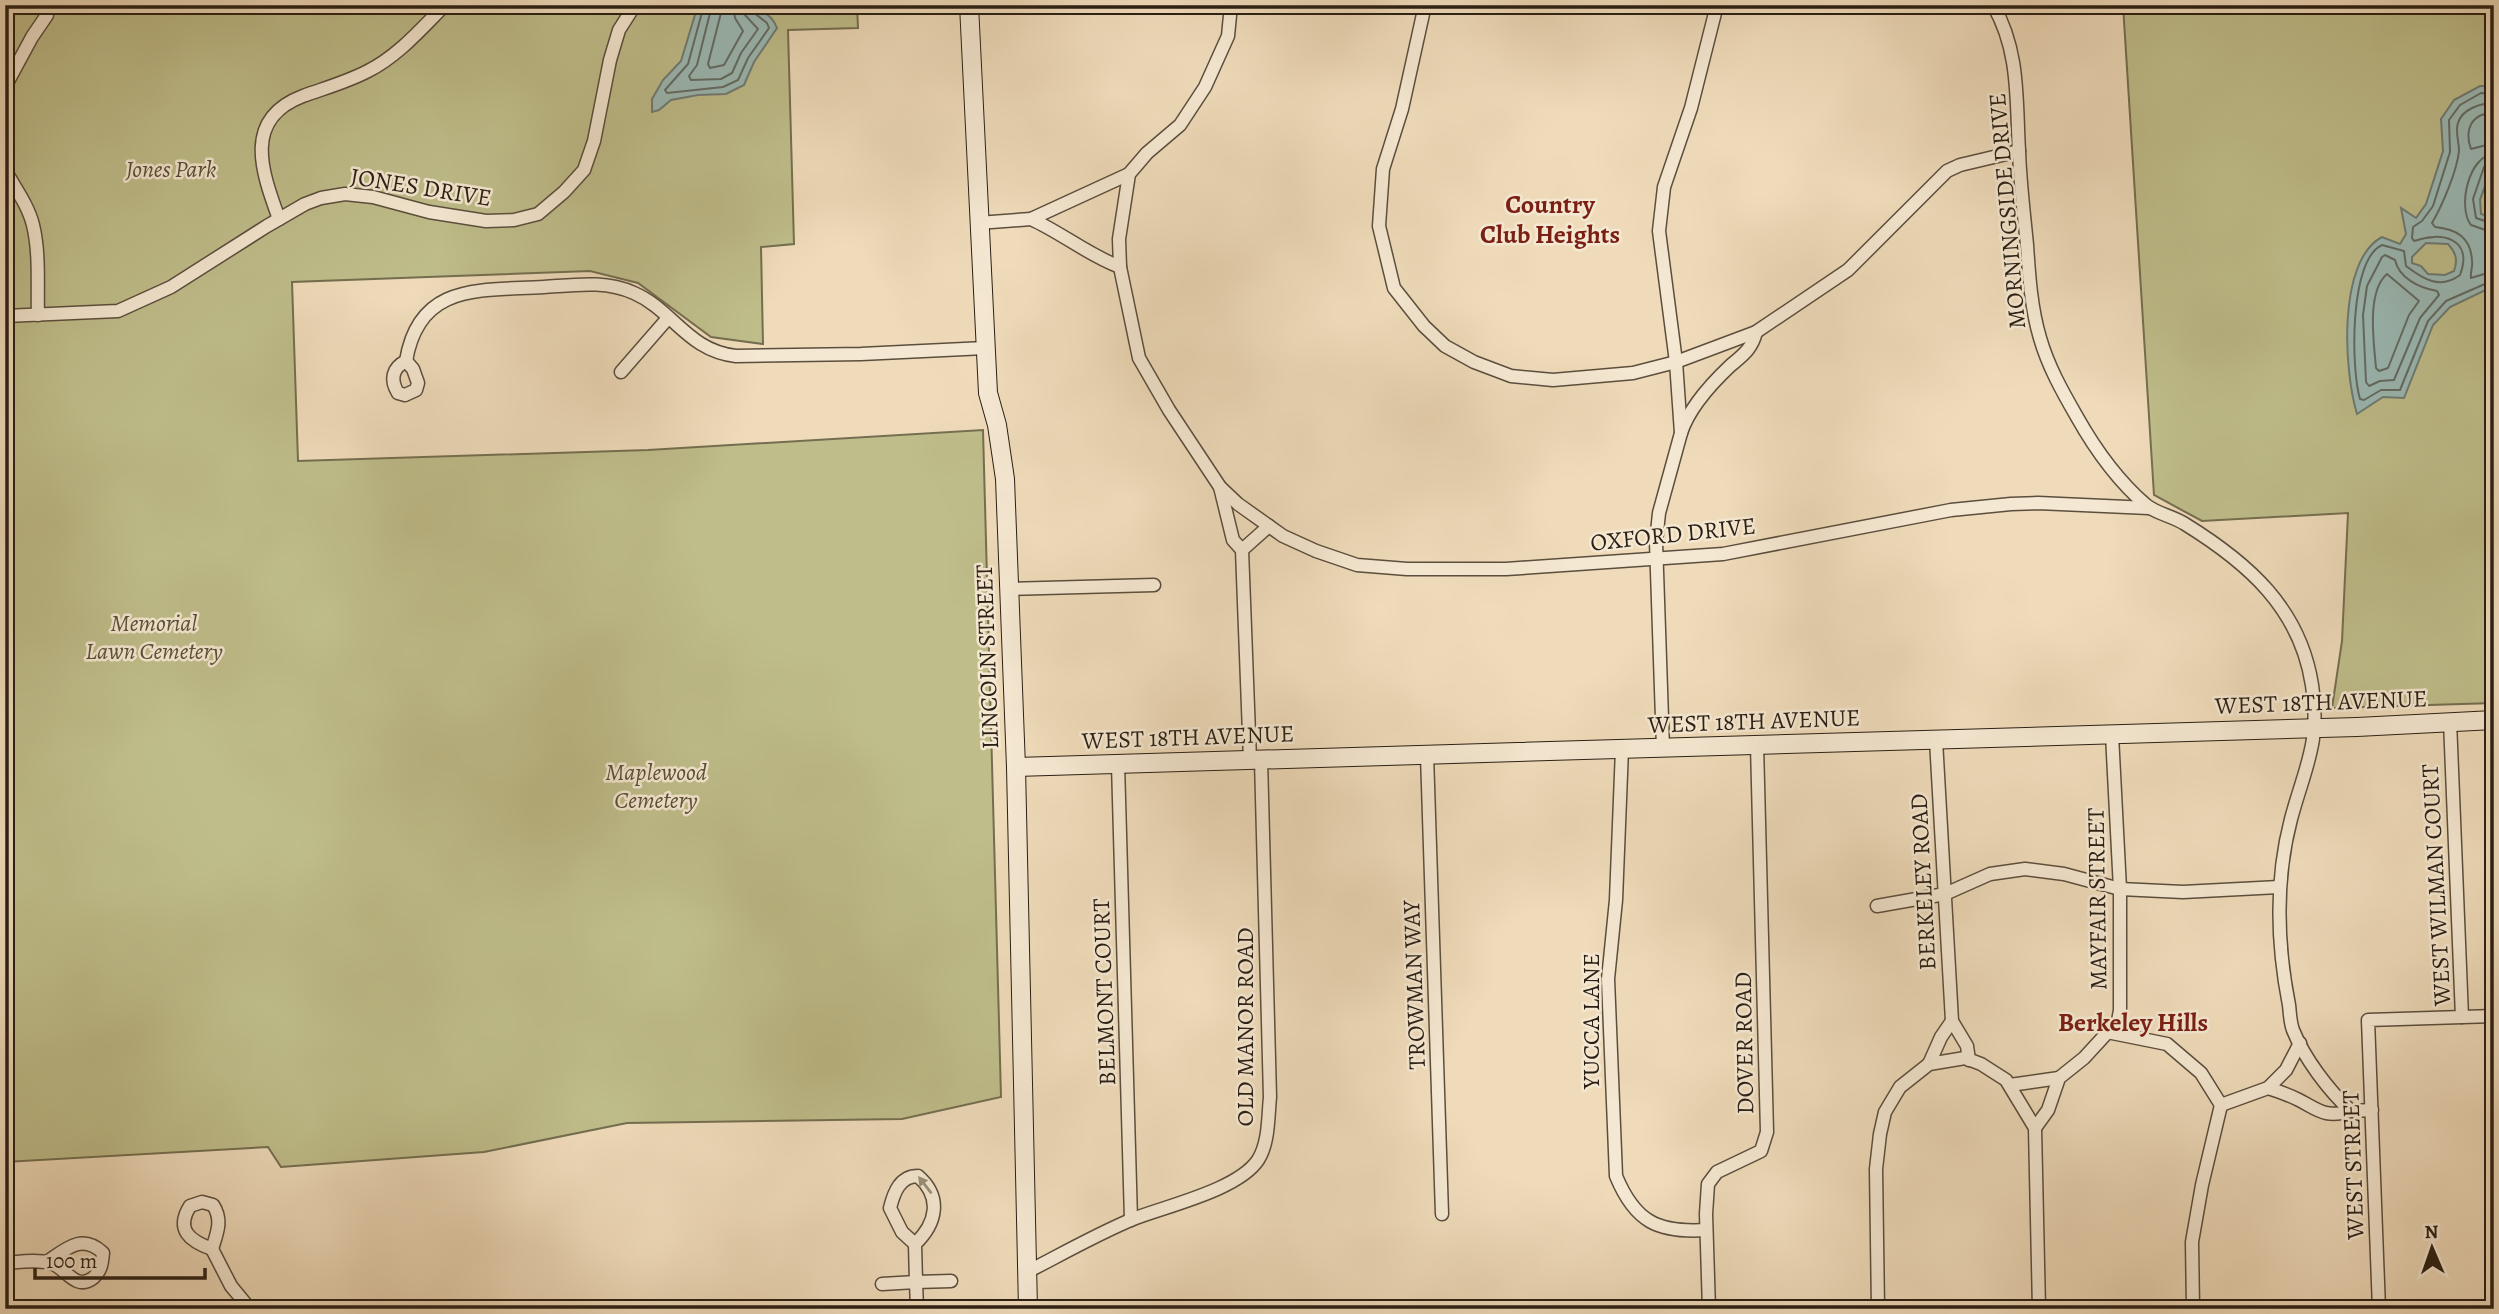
<svg xmlns="http://www.w3.org/2000/svg" width="2499" height="1314" font-family="Alegreya,serif">
<rect width="100%" height="100%" fill="#efdbba"/>
<filter id="stains"><feTurbulence type="fractalNoise" baseFrequency=".00286" numOctaves="4"/><feColorMatrix values="0 0 0 0 .2 0 0 0 0 .09 0 0 0 0 .02 0 0 0 .5 -.17"/></filter>
<radialGradient id="worn" r=".72"><stop offset=".6" stop-color="#630" stop-opacity="0"/><stop offset="1" stop-color="#630" stop-opacity=".3"/></radialGradient>
<!-- green -->
<g fill="#bfbe8b" stroke="#746e50" stroke-width="2">
<polygon points="5,5 857,5 858,28 788,30 794,244 761,247 763,344 711,337 638,283 590,271 292,282 298,461 648,450 983,430 1001,1097 902,1119 627,1123 484,1152 281,1167 268,1147 5,1162"/>
<polygon points="2123,5 2494,5 2494,703 2332,708 2342,641 2348,513 2202,521 2154,495"/>
</g>
<!-- water -->
<g fill="#9bbab6" stroke="#6e7c75" stroke-width="2" fill-rule="evenodd">
<path d="M 698,5 C 724,5 767,0 777,28 L 754,62 L 744,85 L 726,94 L 698,95 L 671,100 L 659,110 L 652,112 L 652,99 L 663,80 L 681,61 Z"/>
<path d="M 2480,86 L 2494,86 L 2494,161 L 2480,200 L 2481,214 L 2494,218 L 2494,286 L 2450,307 L 2433,325 L 2404,398 L 2383,397 L 2357,414 C 2344,371 2337,261 2382,237 L 2400,244 L 2406,234 L 2401,208 L 2416,218 L 2426,204 L 2443,151 L 2441,119 L 2454,100 ZM 2426,243 L 2448,244 C 2456,253 2458,260 2454,271 L 2445,275 L 2428,274 L 2421,266 L 2412,263 L 2412,257 Z"/>
</g>
<g fill="none" stroke-linecap="round" stroke-linejoin="round">
<!-- shore -->
<g stroke="#626c65" stroke-width="2">
<polyline points="704,5 688,64 665,90 667,93 723,87 738,80 748,58 769,28 767,23 753,12 752,5"/>
<polyline points="712,5 697,65 689,76 691,80 721,79 732,73 741,53 758,29 745,15 743,5"/>
<polyline points="723,5 708,64 710,68 724,65 743,31 735,18 733,5"/>
<path d="M 2494,94 L 2481,93 L 2460,105 L 2449,120 L 2450,152 L 2433,206 L 2422,221 L 2413,227 L 2412,238 L 2414,241 C 2441,231 2474,238 2460,275 C 2440,290 2423,279 2406,266 L 2404,251 L 2382,245 C 2349,260 2351,369 2360,399 L 2364,400 L 2381,390 L 2400,390 L 2428,321 L 2446,301 L 2494,280"/>
<path d="M 2494,103 C 2481,103 2462,109 2458,123 C 2455,131 2459,142 2459,151 C 2457,171 2442,206 2432,223 L 2435,227 C 2456,229 2471,237 2472,261 C 2473,267 2470,272 2471,278 L 2494,271"/>
<path d="M 2494,113 C 2471,113 2464,130 2471,149 L 2494,143"/>
<path d="M 2494,154 C 2469,155 2457,207 2471,225 L 2494,233"/>
<polyline points="2494,163 2484,167 2473,199 2476,218 2494,224"/>
<path d="M 2385,255 L 2395,260 C 2399,278 2419,288 2437,291 L 2439,295 L 2420,318 L 2394,380 L 2380,381 L 2369,386 L 2366,382 L 2363,315 L 2367,286 L 2382,257 Z"/>
<path d="M 2387,274 L 2419,301 L 2409,315 L 2388,368 L 2379,371 L 2376,368 C 2374,343 2366,292 2387,274 Z"/>
</g>
<defs>
<g id="street">
<polyline points="1231,5 1228,36 1205,87 1180,125 1147,153 1129,174 1119,239 1120,267 1139,358 1169,410 1220,487 1233,540 1242,550 1250,760"/>
<polyline points="1425,5 1402,109 1383,169 1379,226 1394,288 1424,326 1445,346 1474,362 1511,376 1553,380 1633,373 1676,362 1756,332 1848,270 1947,171 1960,165 2019,151"/>
<path d="M 1993,5 C 2020,51 2016,101 2019,151 C 2020,182 2024,214 2027,245 C 2029,275 2031,308 2040,338 C 2048,366 2062,391 2077,417 C 2095,449 2118,481 2146,505 C 2157,514 2173,516 2185,524 C 2248,563 2300,608 2312,685 C 2321,742 2305,767 2291,819 C 2275,880 2277,944 2289,1005 C 2290,1013 2290,1022 2293,1030 C 2304,1058 2329,1091 2351,1111 L 2372,1110"/>
<polyline points="5,87 32,37 47,15"/>
<path d="M 5,170 C 15,188 28,205 33,225 C 40,254 37,286 38,315"/>
<path d="M 279,219 C 262,172 242,119 303,96 C 325,88 347,82 368,71 C 398,56 422,28 445,5"/>
<polyline points="978,223 1031,219"/>
<path d="M 1120,267 C 1088,255 1062,233 1031,219 L 1129,174"/>
<polyline points="5,316 118,311 171,287 267,226 305,204 321,198 345,194 373,197 429,212 486,221 514,220 538,214 564,192 584,170 594,141 610,60 619,30 635,5"/>
<path d="M 406,361 C 419,282 481,291 544,287 C 575,285 605,280 634,293 C 673,310 688,351 736,356 L 861,354 L 985,348"/>
<path d="M 406,361 L 413,369 L 418,383 L 416,390 L 405,395 L 398,393 C 390,380 392,368 406,361 Z"/>
<polyline points="621,372 668,318"/>
<path d="M 1681,433 C 1689,408 1711,384 1730,366 C 1743,355 1752,349 1756,332"/>
<polyline points="1220,487 1238,504 1283,536 1316,551 1357,565 1407,569 1506,569 1723,554 1951,510 2011,504 2038,503 2149,508"/>
<polyline points="1242,550 1269,526"/>
<polyline points="1009,589 1154,585"/>
<polyline points="2450,721 2462,1017"/>
<polyline points="1936,740 1952,1021 1967,1046 1969,1060"/>
<polyline points="1663,748 1656,542 1659,513 1681,433 1676,362 1659,231 1664,187 1691,108 1717,5"/>
<path d="M 1622,749 L 1616,900 L 1608,979 L 1616,1176 C 1635,1222 1658,1233 1706,1230"/>
<polyline points="1427,755 1442,1214"/>
<polyline points="1118,764 1131,1220"/>
<polyline points="1877,906 1945,894 1990,874 2025,869 2064,874 2120,889 2183,892 2279,887"/>
<polyline points="2107,1032 2167,1044 2201,1073 2221,1105"/>
<polyline points="1929,1064 1941,1037 1952,1021"/>
<polyline points="2010,1085 2059,1078"/>
<polyline points="2268,1088 2286,1070 2300,1043"/>
<path d="M 2221,1105 L 2268,1088 C 2278,1091 2289,1095 2299,1100 C 2320,1111 2325,1118 2351,1111"/>
<polyline points="2035,1128 2048,1110 2059,1078 2084,1058 2118,1021 2120,1010 2120,889 2112,735"/>
<path d="M 202,1202 L 213,1205 C 223,1220 217,1233 212,1249 C 190,1241 175,1230 190,1206 Z"/>
<path d="M 915,1244 L 902,1232 L 890,1208 C 894,1192 900,1176 918,1176 C 942,1197 937,1223 915,1244 L 916,1282 L 951,1281"/>
<polyline points="212,1249 231,1286 250,1309"/>
<path d="M 5,1263 C 19,1262 37,1259 50,1263 C 65,1266 75,1292 93,1278 C 101,1271 102,1264 103,1253 C 82,1233 66,1249 47,1262"/>
<path d="M 1027,1272 C 1062,1254 1097,1234 1133,1219 C 1166,1206 1238,1190 1258,1160 C 1269,1143 1268,1117 1270,1097 L 1261,760"/>
<polyline points="882,1284 916,1282 917,1309"/>
<polyline points="1709,1309 1706,1214 1708,1184 1717,1172 1761,1151 1767,1132 1757,745"/>
<polyline points="1878,1309 1876,1169 1880,1134 1885,1112 1900,1087 1929,1064 1965,1058 1981,1064 2006,1080 2035,1128 2039,1309"/>
<polyline points="2193,1309 2192,1242 2202,1185 2221,1105"/>
<polyline points="2379,1309 2368,1020 2494,1016"/>
</g>
<g id="secondary">
<polyline points="969,5 988,393 997,425 1005,479 1016,767 1028,1309"/>
<polyline points="1016,767 2357,727 2494,720"/>
</g>
</defs>
<!-- street casing -->
<use href="#street" stroke="#5b4e3e" stroke-width="15"/>
<!-- secondary casing -->
<use href="#secondary" stroke="#2a1f14" stroke-width="20"/>
<!-- street -->
<use href="#street" stroke="#f5e8d2" stroke-width="12"/>
<!-- secondary -->
<use href="#secondary" stroke="#f5e8d2" stroke-width="18"/>
</g>
<!-- one-way arrows -->
<defs><path id="oneway-solid" d="M-6-.8H1V-3.2L6.5 0L1 3.2V.8H-6Z" transform="scale(1.75)"/></defs>
<use fill="#9a8e7c" href="#oneway-solid" transform="translate(925 1185) rotate(-128)"/>
<g text-anchor="middle" stroke-width="5" stroke-linejoin="round" paint-order="stroke">
<!-- park labels -->
<g font-size="24" font-style="italic" fill="#574f38" stroke="#f5e8d2">
<text x="171" y="177">Jones Park</text>
<text x="154" y="631">Memorial<tspan x="154" dy="28">Lawn Cemetery</tspan></text>
<text x="656" y="780">Maplewood<tspan x="656" dy="28">Cemetery</tspan></text>
</g>
<!-- street labels -->
<g font-size="24" fill="#2a1f14" stroke="#f5e8d2">
<text transform="translate(421 187) rotate(9)" y="8">JONES DRIVE</text>
<text transform="translate(2007 211) rotate(-95)" y="8">MORNINGSIDE DRIVE</text>
<text transform="translate(1673 534) rotate(-6)" y="8">OXFORD DRIVE</text>
<text transform="translate(987 657) rotate(-92)" y="8">LINCOLN STREET</text>
<text transform="translate(2321 702) rotate(-2)" y="8">WEST 18TH AVENUE</text>
<text transform="translate(1754 721) rotate(-2)" y="8">WEST 18TH AVENUE</text>
<text transform="translate(1188 737) rotate(-2)" y="8">WEST 18TH AVENUE</text>
<text transform="translate(1923 882) rotate(-93)" y="8">BERKELEY ROAD</text>
<text transform="translate(2436 885) rotate(-93)" y="8">WEST WILMAN COURT</text>
<text transform="translate(2097 899) rotate(-91)" y="8">MAYFAIR STREET</text>
<text transform="translate(1414 985) rotate(-92)" y="8">TROWMAN WAY</text>
<text transform="translate(1104 992) rotate(-92)" y="8">BELMONT COURT</text>
<text transform="translate(1591 1021) rotate(-90)" y="8">YUCCA LANE</text>
<text transform="translate(1245 1027) rotate(-90)" y="8">OLD MANOR ROAD</text>
<text transform="translate(1744 1043) rotate(-91)" y="8">DOVER ROAD</text>
<text transform="translate(2353 1165) rotate(-92)" y="8">WEST STREET</text>
</g>
<!-- neighbourhood labels -->
<g font-size="26" font-weight="bold" fill="#7a1f14" stroke="#f5e8d2">
<text x="1550" y="213">Country<tspan x="1550" dy="30">Club Heights</tspan></text>
<text x="2133" y="1031">Berkeley Hills</text>
</g>
</g>
<!-- margin -->
<rect width="2499" height="1314" fill="none" stroke="#efdbba" stroke-width="28"/>
<rect x="7" y="7" width="2485" height="1300" fill="none" stroke="#2a1f14" stroke-width="3.5"/>
<rect x="14" y="14" width="2471" height="1286" fill="none" stroke="#2a1f14" stroke-width="2"/>
<!-- north arrow -->
<g transform="translate(2432 1248) rotate(358)" stroke="#f5e8d2" stroke-width="5" paint-order="stroke">
<path d="M0-5L12 26L0 18L-12 26Z" fill="#2a1f14"/>
<text y="-10" font-size="19" font-weight="bold" text-anchor="middle" fill="#2a1f14">N</text>
</g>
<!-- scale -->
<path d="M35 1268v10h170v-10" fill="none" stroke="#2a1f14" stroke-width="3.5"/>
<text x="46" y="1268" font-size="21" fill="#2a1f14" stroke="#f5e8d2" stroke-width="5" paint-order="stroke">100 m</text>
<rect width="100%" height="100%" filter="url(#stains)"/>
<rect width="100%" height="100%" fill="url(#worn)"/>
</svg>
